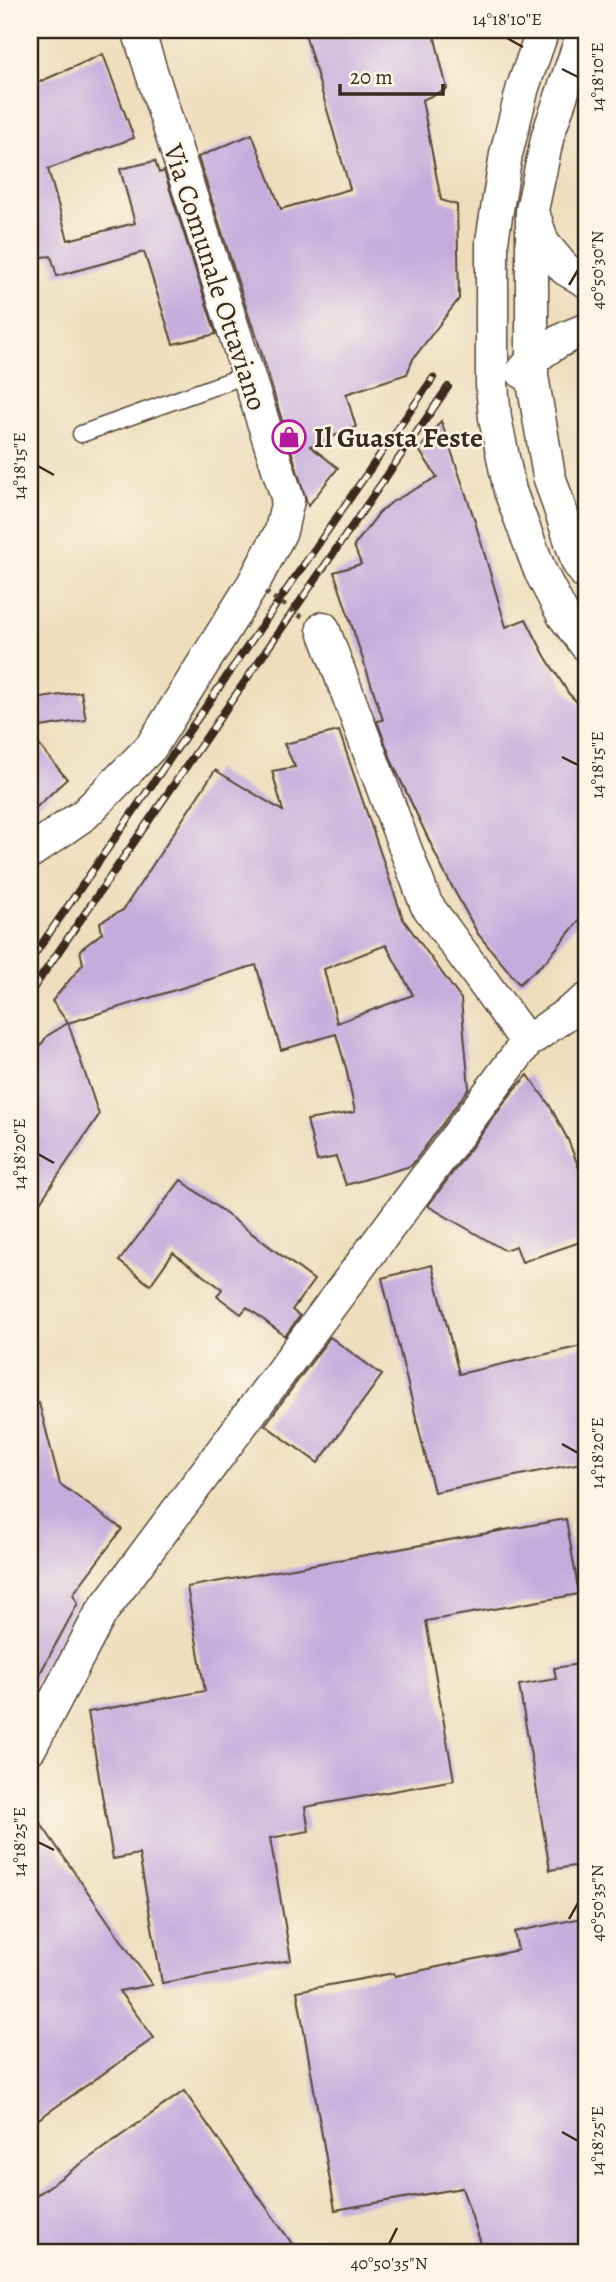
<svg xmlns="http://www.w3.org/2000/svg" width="616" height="2282" font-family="Alegreya,serif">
<rect width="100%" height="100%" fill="#fcf5e5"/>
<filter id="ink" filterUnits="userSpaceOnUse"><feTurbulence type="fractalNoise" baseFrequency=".0143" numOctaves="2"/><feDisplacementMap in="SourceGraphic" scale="14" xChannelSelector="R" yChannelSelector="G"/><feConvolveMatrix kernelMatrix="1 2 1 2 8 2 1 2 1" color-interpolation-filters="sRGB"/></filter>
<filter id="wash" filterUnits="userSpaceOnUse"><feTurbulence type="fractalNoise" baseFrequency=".00686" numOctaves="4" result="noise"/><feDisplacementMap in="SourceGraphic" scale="28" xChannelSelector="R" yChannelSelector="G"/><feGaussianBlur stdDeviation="1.57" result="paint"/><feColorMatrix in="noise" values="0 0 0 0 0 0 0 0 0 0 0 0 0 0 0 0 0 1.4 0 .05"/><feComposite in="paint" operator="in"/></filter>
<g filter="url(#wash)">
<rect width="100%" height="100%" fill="#eedebd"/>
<g id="blocks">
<!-- building -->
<g fill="#c4acdd" fill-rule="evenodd">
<polygon points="304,30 433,30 447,89 422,100 441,200 457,205 459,299 413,359 407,374 346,394 356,427 310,446 338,468 308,506 253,325 252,326 198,157 252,134 281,209 350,189"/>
<polygon points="103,54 134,138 48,169 68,240 135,223 120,169 155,161 159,173 164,171 216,334 173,344 144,252 57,276 51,256 30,258 30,86"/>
<polygon points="441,421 473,515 506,627 526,619 545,656 569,694 586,711 586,912 547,960 519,984 478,934 443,870 393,764 377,721 383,720 334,572 361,564 354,546 379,513 392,502 437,477 419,450"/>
<polygon points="81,692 86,720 40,727 35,699"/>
<path d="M 339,731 L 403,919 L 461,999 L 469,1088 L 411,1166 L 346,1185 L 336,1157 L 317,1161 L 307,1120 L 355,1112 L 346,1068 L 336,1034 L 281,1050 L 256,965 L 68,1023 L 52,1001 L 83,964 L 80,950 L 102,933 L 100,922 L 123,910 L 215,770 L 283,811 L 272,771 L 295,767 L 284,744 ZM 386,945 L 413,995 L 337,1023 L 324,969 Z"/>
<polygon points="30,734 67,779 30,813"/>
<polygon points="68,1023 99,1115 30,1217 30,1061 47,1036"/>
<polygon points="528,1075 550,1106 568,1140 586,1186 586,1240 522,1262 516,1246 504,1250 428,1206 514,1090"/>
<polygon points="181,1180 314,1280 292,1310 300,1316 285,1336 247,1307 241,1314 217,1296 222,1289 173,1253 150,1285 119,1261"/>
<polygon points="432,1265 459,1374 586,1345 586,1462 434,1492 382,1278"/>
<polygon points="330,1337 382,1375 318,1463 265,1425"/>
<polygon points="39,1403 60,1484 122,1529 73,1594 78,1603 30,1692 30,1404"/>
<polygon points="566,1519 579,1594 426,1621 454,1780 305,1807 309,1831 270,1838 291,1960 162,1983 139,1854 113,1859 88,1712 205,1691 187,1587"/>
<polygon points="586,1663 586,1864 550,1870 519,1685 556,1679 554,1668"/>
<polygon points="30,1808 152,1985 119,1991 154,2038 30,2125"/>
<polygon points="586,1917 586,2252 484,2252 462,2188 335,2210 297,1991 394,1973 395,1976 518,1950 514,1932"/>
<polygon points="184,2091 298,2252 30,2252 30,2200"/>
</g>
</g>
</g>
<g filter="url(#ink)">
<use href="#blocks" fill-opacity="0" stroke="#564536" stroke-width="2"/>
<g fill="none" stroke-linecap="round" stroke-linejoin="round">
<defs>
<polyline id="lane" points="81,434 246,375"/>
<g id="street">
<polyline points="543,30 523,87 506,154 492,241 492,385 495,418 510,491 540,571 563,615 586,645"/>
<polyline points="584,30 548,135 532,210 532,376 549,476 578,563 586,574"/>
<polyline points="536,221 543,243 565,269 586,281"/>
<path d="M 522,372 C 539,351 561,338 586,330"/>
<polyline points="323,628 426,904 527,1042"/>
<polyline points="30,852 85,814 151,747 253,584 281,531 288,500 138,30"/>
<polyline points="30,1748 101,1613 527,1042 586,1000"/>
</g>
</defs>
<!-- lane casing -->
<use href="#lane" stroke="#564536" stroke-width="19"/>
<!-- street casing -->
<use href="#street" stroke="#564536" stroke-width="35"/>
<!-- lane -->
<use href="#lane" stroke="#fff" stroke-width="16"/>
<!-- street -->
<use href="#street" stroke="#fff" stroke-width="32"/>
<defs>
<g id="rail">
<polyline points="30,961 433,378"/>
<polyline points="30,993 448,387"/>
</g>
</defs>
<!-- rail casing -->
<use href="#rail" stroke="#3b2a1e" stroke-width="8"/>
<!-- rail -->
<use href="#rail" stroke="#fcf5e5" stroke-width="5" stroke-dasharray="16" stroke-linecap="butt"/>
<!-- path-bridge -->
<polyline stroke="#564536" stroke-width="4.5" stroke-dasharray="5 5" stroke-linecap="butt" points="265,592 303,618"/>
</g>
</g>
<!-- ticks -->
<path fill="none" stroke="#3b2a1e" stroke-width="2.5" d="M 507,38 L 523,47M 562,69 L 578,77M 569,285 L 578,270M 38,466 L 54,475M 562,757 L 578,765M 38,1154 L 54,1163M 562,1444 L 578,1453M 38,1842 L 54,1850M 569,1919 L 578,1903M 562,2132 L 578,2141M 389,2244 L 397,2228"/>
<!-- icons -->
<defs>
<symbol id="shop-ring" viewBox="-11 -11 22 22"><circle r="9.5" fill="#fcf5e5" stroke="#b5179e" stroke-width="1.5"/><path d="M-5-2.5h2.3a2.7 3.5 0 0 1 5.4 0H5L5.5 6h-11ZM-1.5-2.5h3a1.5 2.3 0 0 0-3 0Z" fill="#b5179e"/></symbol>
</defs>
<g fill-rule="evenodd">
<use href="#shop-ring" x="270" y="418" width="38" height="38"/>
</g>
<g text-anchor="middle" stroke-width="5" stroke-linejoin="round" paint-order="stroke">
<!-- street labels -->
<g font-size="28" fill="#3b2a1e" stroke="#fcf5e5">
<text transform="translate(216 277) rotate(72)" y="10">Via Comunale Ottaviano</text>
</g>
<!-- poi labels -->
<g font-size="28" font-weight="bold" fill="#3b2a1e" stroke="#fcf5e5" text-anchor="start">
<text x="314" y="447">Il Guasta Feste</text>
</g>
</g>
<!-- margin -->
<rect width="616" height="2282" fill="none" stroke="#fcf5e5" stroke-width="77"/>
<!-- scale -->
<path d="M340 84v10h103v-10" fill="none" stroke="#3b2a1e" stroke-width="3.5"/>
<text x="350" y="84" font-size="21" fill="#3b2a1e" stroke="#fcf5e5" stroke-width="5" paint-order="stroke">20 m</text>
<rect x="38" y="38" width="540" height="2206" fill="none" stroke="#3b2a1e" stroke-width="2.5"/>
<g font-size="18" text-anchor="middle" fill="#3b2a1e">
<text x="507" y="25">14°18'10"E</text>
<text transform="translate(597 77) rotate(-90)" y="6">14°18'10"E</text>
<text transform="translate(597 270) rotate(-90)" y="6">40°50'30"N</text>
<text transform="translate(19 466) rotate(-90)" y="6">14°18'15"E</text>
<text transform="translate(597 765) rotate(-90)" y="6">14°18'15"E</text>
<text transform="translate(19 1154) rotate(-90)" y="6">14°18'20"E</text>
<text transform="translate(597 1453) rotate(-90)" y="6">14°18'20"E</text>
<text transform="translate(19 1842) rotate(-90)" y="6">14°18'25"E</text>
<text transform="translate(597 1903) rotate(-90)" y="6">40°50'35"N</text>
<text transform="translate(597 2141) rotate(-90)" y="6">14°18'25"E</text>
<text x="389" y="2269">40°50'35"N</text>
</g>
</svg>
